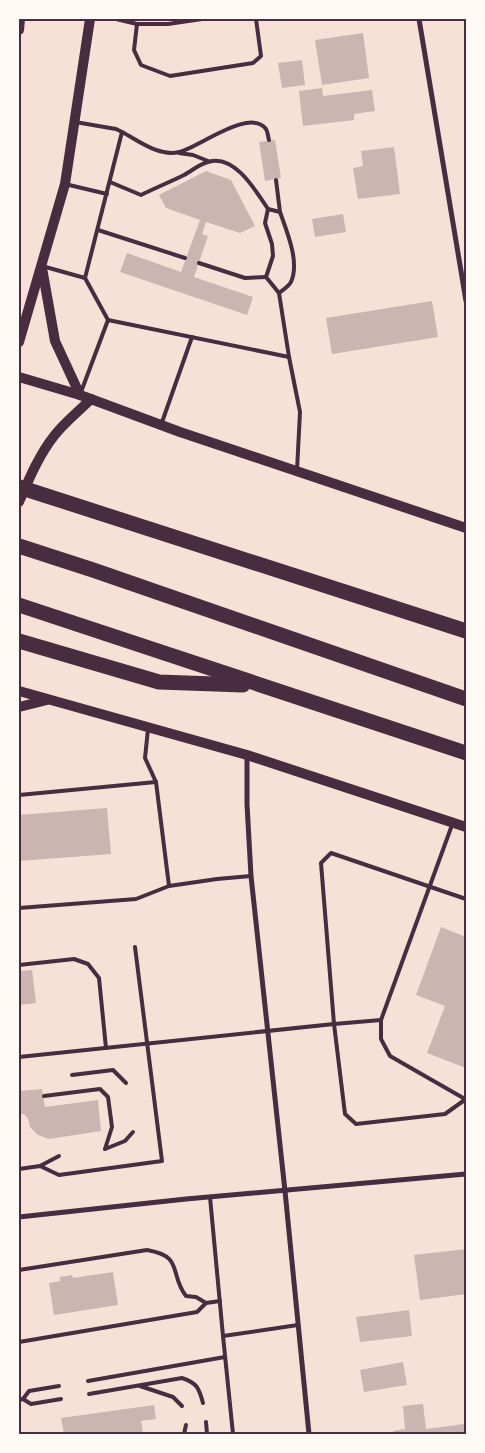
<svg xmlns="http://www.w3.org/2000/svg" width="485" height="1453" font-family="'Titillium Web',sans-serif">
<rect width="100%" height="100%" fill="#f7e1d7"/>
<!-- building -->
<g fill="#ccb4b1">
<polygon points="363,33 369,78 322,85 315,40"/>
<polygon points="302,60 305,85 282,88 278,63"/>
<polygon points="322,88 323,96 372,90 375,111 354,114 354,120 303,126 299,91"/>
<polygon points="275,140 281,178 265,181 259,142"/>
<polygon points="394,147 400,194 358,199 353,168 363,166 361,151"/>
<polygon points="206,171 231,180 255,226 240,233 206,222 202,234 208,236 194,277 253,297 247,315 120,272 127,253 181,272 200,220 166,208 159,195"/>
<polygon points="343,214 346,232 315,237 312,219"/>
<polygon points="432,301 438,337 332,354 326,318"/>
<polygon points="107,808 111,854 19,861 19,815"/>
<polygon points="441,927 466,937 466,1068 427,1053 445,1006 416,995"/>
<polygon points="32,970 36,1003 19,1005 19,971"/>
<polygon points="42,1089 45,1107 98,1100 101,1131 49,1139 38,1135 30,1127 28,1119 24,1114 19,1114 19,1091"/>
<polygon points="466,1249 466,1294 420,1300 414,1255"/>
<polygon points="113,1272 118,1305 54,1315 49,1283 60,1281 60,1277 72,1275 73,1278"/>
<polygon points="409,1310 412,1336 360,1342 356,1317"/>
<polygon points="403,1362 407,1385 364,1392 360,1370"/>
<polygon points="423,1404 426,1429 464,1424 466,1434 393,1434 393,1431 405,1429 403,1406"/>
<polygon points="154,1405 156,1419 141,1421 143,1434 64,1434 61,1418"/>
</g>
<g fill="none" stroke-linecap="round" stroke-linejoin="round">
<!-- service -->
<g stroke="#4a2c40" stroke-width="4">
<polyline points="116,19 137,24 168,24 202,19"/>
<polyline points="137,24 134,50 141,65 170,76 253,63 261,56 256,19"/>
<polyline points="75,122 116,129 122,132 85,278 108,320 289,357 300,412 297,470"/>
<path d="M 122,132 C 139,141 159,157 179,152 C 198,148 250,107 266,129 C 268,132 268,137 269,140"/>
<polyline points="179,153 193,155 208,161"/>
<polyline points="276,180 280,212"/>
<path d="M 110,182 L 141,195 C 155,188 170,182 184,175 C 192,171 199,164 208,162 C 234,153 256,191 268,209 L 280,212 C 287,232 300,262 291,282 C 288,287 283,290 279,293"/>
<polyline points="65,184 107,194"/>
<polyline points="268,209 265,223 272,244 273,256 266,277 279,293 289,357"/>
<polyline points="98,230 185,258"/>
<polyline points="199,263 245,278 266,277"/>
<polyline points="42,266 85,278"/>
<polyline points="81,392 108,320"/>
<polyline points="161,425 192,337"/>
<polyline points="148,729 145,758 156,782 169,886"/>
<polyline points="19,795 156,782"/>
<polyline points="466,899 331,853 321,863 334,1024 345,1114 356,1124 445,1114 466,1099"/>
<polyline points="19,908 136,899 169,886 217,879 251,876"/>
<polyline points="19,965 74,959 88,964 99,978 106,1048"/>
<polyline points="381,1020 452,825"/>
<polyline points="19,1057 334,1024 381,1020 381,1039 390,1056 465,1099"/>
<polyline points="72,1075 113,1070 126,1083"/>
<polyline points="44,1096 100,1089 108,1097 112,1127 105,1149"/>
<polyline points="105,1149 125,1141 133,1132"/>
<polyline points="40,1166 59,1156"/>
<polyline points="19,1169 40,1166 59,1175 162,1161 135,947"/>
<polyline points="210,1197 223,1336"/>
<path d="M 19,1270 L 147,1250 C 184,1256 169,1274 186,1296 L 196,1297 L 206,1303"/>
<polyline points="19,1342 197,1312 206,1303 220,1301"/>
<polyline points="88,1381 225,1357"/>
<polyline points="140,1386 173,1397 182,1406"/>
<path d="M 89,1394 L 182,1378 C 197,1383 199,1388 203,1403"/>
<polyline points="23,1399 31,1404 61,1399"/>
<polyline points="19,1400 23,1399 29,1391 59,1386"/>
<polyline points="206,1422 207,1434"/>
<polyline points="19,1433 19,1434"/>
<polyline points="184,1434 186,1425"/>
<polyline points="233,1434 223,1336 298,1325"/>
</g>
<!-- minor -->
<g stroke="#4a2c40" stroke-width="5">
<polyline points="419,19 466,301"/>
<polyline points="247,755 247,804 251,876 285,1191 309,1434"/>
<polyline points="19,1217 186,1199 466,1174"/>
</g>
<!-- secondary -->
<g stroke="#4a2c40" stroke-width="10">
<polyline points="19,30 20,19"/>
<polyline points="42,268 55,341 80,395"/>
<polyline points="19,342 65,184 90,19"/>
<polyline points="19,377 80,395 180,432 466,528"/>
<path d="M 19,502 C 29,479 39,455 54,436 C 64,423 79,411 91,399"/>
<polyline points="19,691 247,755 466,827"/>
<polyline points="19,707 47,700"/>
</g>
<!-- motorway -->
<g stroke="#4a2c40" stroke-width="15">
<polyline points="19,487 466,631"/>
<polyline points="19,546 93,570 466,699"/>
<polyline points="19,605 466,753"/>
<polyline points="19,641 159,682 243,685"/>
</g>
</g>
<!-- border -->
<rect width="485" height="1453" fill="none" stroke="#fffaf5" stroke-width="40"/>
<rect x="20" y="20" width="445" height="1413" fill="none" stroke="#4a2c40" stroke-width="2"/>
</svg>
